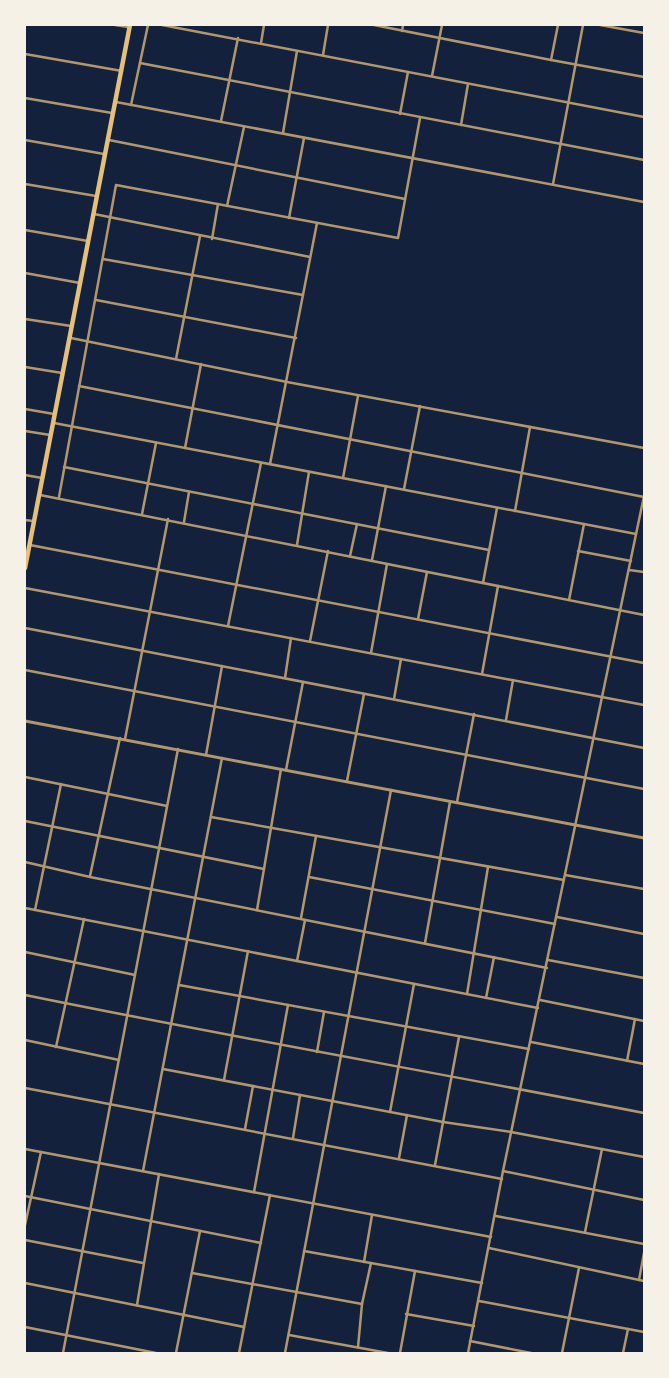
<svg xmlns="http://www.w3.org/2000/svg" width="669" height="1378" font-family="'Fira Sans Condensed',sans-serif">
<rect width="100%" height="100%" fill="#14213d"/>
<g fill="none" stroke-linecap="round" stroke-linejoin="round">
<!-- minor -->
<g stroke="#b1986c" stroke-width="2.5">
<polyline points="115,25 128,27"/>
<polyline points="162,25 644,117"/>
<polyline points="374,25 551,60 558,25"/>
<polyline points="600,25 644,33"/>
<polyline points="402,31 403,25"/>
<polyline points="261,43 264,25"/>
<polyline points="25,54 122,71"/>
<polyline points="323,55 328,25"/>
<polyline points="551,60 644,77"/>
<polyline points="140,63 644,160"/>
<polyline points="432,76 442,25"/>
<polyline points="25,98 112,113"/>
<polyline points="116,102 644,202"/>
<polyline points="131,105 148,25"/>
<polyline points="400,114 408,72"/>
<polyline points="221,121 238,38"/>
<polyline points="461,125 468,84"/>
<polyline points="283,133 297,51"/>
<polyline points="25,140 104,154"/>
<polyline points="109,140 405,199"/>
<polyline points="25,184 96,196"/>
<polyline points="553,184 583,25"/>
<polyline points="227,206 244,127"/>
<polyline points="94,214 310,257"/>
<polyline points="289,218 304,138"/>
<polyline points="25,230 88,241"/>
<polyline points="212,239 218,204"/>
<polyline points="103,259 303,295"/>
<polyline points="25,273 80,283"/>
<polyline points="96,300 296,338"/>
<polyline points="25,319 71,326"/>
<polyline points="71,338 287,382 644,448"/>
<polyline points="176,359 200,236"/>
<polyline points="25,367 62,373"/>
<polyline points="79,386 644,497"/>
<polyline points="25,409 54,414"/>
<polyline points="54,423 636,534"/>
<polyline points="25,431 50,435"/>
<polyline points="185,448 201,364"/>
<polyline points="270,464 317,223"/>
<polyline points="64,467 489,550"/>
<polyline points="25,475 42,478"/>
<polyline points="343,478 358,396"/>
<polyline points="404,489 420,406"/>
<polyline points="40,495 644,615"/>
<polyline points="59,497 116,185 398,238 420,118"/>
<polyline points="515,511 530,427"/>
<polyline points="142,514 156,443"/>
<polyline points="25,520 33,521"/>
<polyline points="184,522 189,492"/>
<polyline points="30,545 644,663"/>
<polyline points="297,545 309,472"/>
<polyline points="578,551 631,561"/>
<polyline points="350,556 357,524"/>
<polyline points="372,560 386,486"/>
<polyline points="629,570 644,572"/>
<polyline points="483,583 497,508"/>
<polyline points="25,588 644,705"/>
<polyline points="569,600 584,524"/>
<polyline points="418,619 427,572"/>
<polyline points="228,626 261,463"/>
<polyline points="25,628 644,748"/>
<polyline points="310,641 328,551"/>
<polyline points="371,653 387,564"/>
<polyline points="25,670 644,789"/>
<polyline points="482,674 498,586"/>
<polyline points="285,678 291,638"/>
<polyline points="394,699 401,659"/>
<polyline points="506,720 513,680"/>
<polyline points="125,739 168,519"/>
<polyline points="206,755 222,666"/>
<polyline points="286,770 303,682"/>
<polyline points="25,777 167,806"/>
<polyline points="347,781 364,694"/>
<polyline points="457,802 474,714"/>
<polyline points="211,817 564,880"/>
<polyline points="25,821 264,869"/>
<polyline points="25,862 90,877 547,968"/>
<polyline points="565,875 644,889"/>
<polyline points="90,876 120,738"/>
<polyline points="309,877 555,924"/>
<polyline points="25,908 538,1008"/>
<polyline points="35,910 61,784"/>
<polyline points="257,910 281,769"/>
<polyline points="557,917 644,934"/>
<polyline points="301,918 316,836"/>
<polyline points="425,943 450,802"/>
<polyline points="25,952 135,975"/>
<polyline points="548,960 644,978"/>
<polyline points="297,961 305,920"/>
<polyline points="179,985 529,1049"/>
<polyline points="467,994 488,867"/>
<path d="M 25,995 C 231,1037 438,1073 644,1113"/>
<polyline points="486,998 494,957"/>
<polyline points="540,1000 644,1021"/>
<polyline points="25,1040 119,1060"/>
<polyline points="531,1042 644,1064"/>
<polyline points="56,1047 84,919"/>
<polyline points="317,1052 324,1012"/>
<polyline points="627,1061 635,1019"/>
<polyline points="163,1069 443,1122 511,1132 644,1157"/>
<polyline points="224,1080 248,951"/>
<polyline points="25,1088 502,1179"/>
<polyline points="390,1112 414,984"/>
<polyline points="245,1129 253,1086"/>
<polyline points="293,1138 300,1095"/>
<polyline points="25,1149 491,1237"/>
<polyline points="399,1158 407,1115"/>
<polyline points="435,1165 459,1037"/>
<polyline points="143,1171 222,758"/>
<polyline points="503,1171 644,1200"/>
<polyline points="254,1192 288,1005"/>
<polyline points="25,1196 261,1243"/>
<polyline points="496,1216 644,1244"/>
<polyline points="25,1225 41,1152"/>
<polyline points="585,1232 602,1149"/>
<polyline points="25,1240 143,1263"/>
<polyline points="489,1248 644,1281"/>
<polyline points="304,1251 482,1283"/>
<polyline points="364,1262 372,1215"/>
<polyline points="192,1273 362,1304"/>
<polyline points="639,1280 644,1253"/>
<polyline points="25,1283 244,1327"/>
<polyline points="479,1301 644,1332"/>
<polyline points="137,1305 159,1174"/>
<polyline points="406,1314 474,1326"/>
<polyline points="25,1327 156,1353"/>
<polyline points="289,1335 388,1353"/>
<polyline points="470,1341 531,1353"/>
<polyline points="358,1347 362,1304 371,1263"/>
<polyline points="63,1353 178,749"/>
<polyline points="176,1353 200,1231"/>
<polyline points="239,1353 270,1195"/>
<polyline points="285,1353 391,790"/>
<polyline points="400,1353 415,1271"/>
<polyline points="468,1353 503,1171 644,496"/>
<polyline points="562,1353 579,1268"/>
<polyline points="623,1353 628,1329"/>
</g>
<!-- tertiary -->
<polyline stroke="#b1986c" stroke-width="3" points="25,721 644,838"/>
<!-- trunk -->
<polyline stroke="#e5c07b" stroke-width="4.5" points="25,568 130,25"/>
</g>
<!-- border -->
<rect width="669" height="1378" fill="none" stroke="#f6f1e7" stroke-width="52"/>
</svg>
